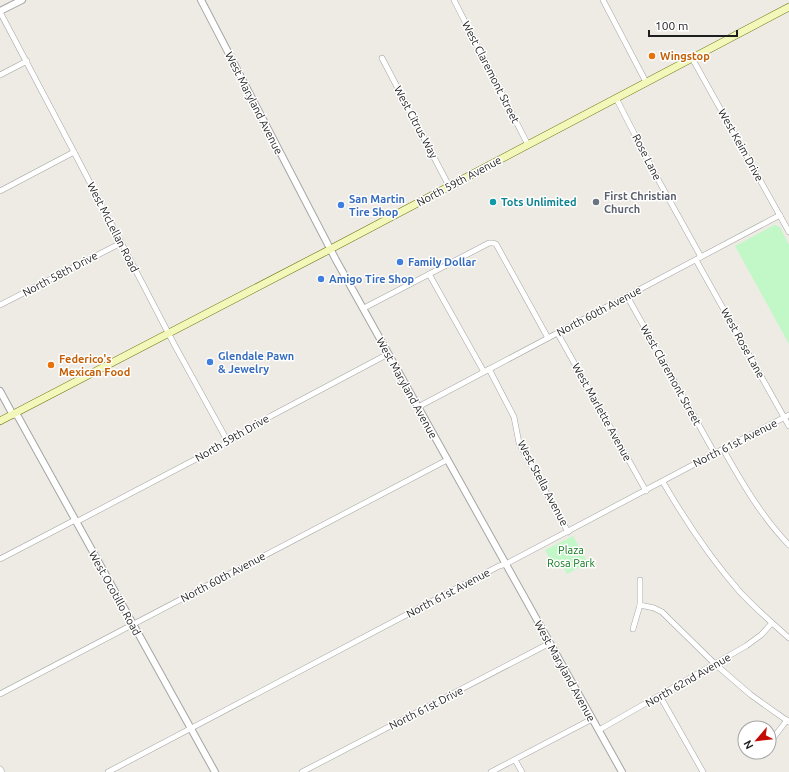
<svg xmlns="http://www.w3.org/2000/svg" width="789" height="772" font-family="Ubuntu,sans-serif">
<rect width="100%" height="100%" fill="#eeebe4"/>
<!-- park -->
<g fill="#c2f8c7">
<polygon points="774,225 775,225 780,227 789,245 789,344 735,246"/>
<polygon points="573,536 588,563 567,574 560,560 553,564 545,550"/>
</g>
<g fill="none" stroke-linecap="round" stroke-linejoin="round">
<defs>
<g id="minor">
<polyline points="454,0 528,145"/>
<polyline points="603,0 646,82"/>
<polyline points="0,12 74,152 174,344 228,442"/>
<polyline points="382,58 449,186"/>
<polyline points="692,58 789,232"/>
<polyline points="0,75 27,61"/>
<polyline points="616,98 655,174 701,257"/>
<polyline points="0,191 74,152"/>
<polyline points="696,260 789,426"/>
<polyline points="429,274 484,372"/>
<polyline points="627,296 715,454"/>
<polyline points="0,305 121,243"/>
<polyline points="364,308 489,243 493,243 496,244 548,338"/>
<polyline points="558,334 646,491"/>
<polyline points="489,369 514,417 519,443 568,532"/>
<polyline points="418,407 780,215"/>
<path d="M 723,449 C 742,483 762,517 789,545"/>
<path d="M 663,482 C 685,520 710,558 740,592 C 755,608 772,623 789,638"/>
<polyline points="76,522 219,447 271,416 388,354"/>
<polyline points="0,559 75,520"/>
<polyline points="640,605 654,608 662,612 715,664 751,695 789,722"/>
<polyline points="633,629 640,605 640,580"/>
<polyline points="0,694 447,460"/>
<polyline points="660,696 703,772"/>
<polyline points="599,730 746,646 761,635 772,623"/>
<polyline points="771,741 787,720"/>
<polyline points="515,760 522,772"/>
<polyline points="0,769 2,772"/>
<polyline points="108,772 499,566 506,564 723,449 789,415"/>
<polyline points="302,772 550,643"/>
<polyline points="491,772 592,719"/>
</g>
<g id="tertiary">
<polyline points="201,0 336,260 622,772"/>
<polyline points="0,11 22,0"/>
<polyline points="0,391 13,415"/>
<polyline points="16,413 215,772"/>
</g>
<polyline id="secondary" points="0,421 321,254 789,7"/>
</defs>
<!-- minor casing -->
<use href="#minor" stroke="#a5a5a5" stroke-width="6"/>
<!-- tertiary casing -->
<use href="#tertiary" stroke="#a5a5a5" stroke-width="8"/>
<!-- secondary casing -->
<use href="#secondary" stroke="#647108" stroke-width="8"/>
<!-- minor -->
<use href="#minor" stroke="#fff" stroke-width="5"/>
<!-- tertiary -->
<use href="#tertiary" stroke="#fff" stroke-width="6"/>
<!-- secondary -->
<use href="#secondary" stroke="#f3f7b9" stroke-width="7"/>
</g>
<!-- markers -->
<g fill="#e8710a" stroke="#fff" stroke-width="1.5">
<circle cx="652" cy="56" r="4"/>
<circle cx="51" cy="365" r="4"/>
</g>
<circle fill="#0f9aa8" stroke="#fff" stroke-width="1.5" cx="493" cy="202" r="4"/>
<circle fill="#6b7280" stroke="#fff" stroke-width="1.5" cx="596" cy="202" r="4"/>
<g fill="#3f7fe0" stroke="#fff" stroke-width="1.5">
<circle cx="341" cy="205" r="4"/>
<circle cx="400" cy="262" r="4"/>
<circle cx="321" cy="279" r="4"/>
<circle cx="210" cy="362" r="4"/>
</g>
<g text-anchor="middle" stroke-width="3" stroke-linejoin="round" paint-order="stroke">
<!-- food labels -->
<g font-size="11" font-weight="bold" fill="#c56008" stroke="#fff" text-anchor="start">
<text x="660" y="60">Wingstop</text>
<text x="59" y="363">Federico's<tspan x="59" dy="13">Mexican Food</tspan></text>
</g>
<!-- street labels -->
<g font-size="11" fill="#1e1e1e" stroke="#fff">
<text transform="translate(491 72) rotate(63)" y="4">West Claremont Street</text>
<text transform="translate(254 103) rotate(63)" y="4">West Maryland Avenue</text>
<text transform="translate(416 122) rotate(62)" y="4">West Citrus Way</text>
<text transform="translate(741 145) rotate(61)" y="4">West Keim Drive</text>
<text transform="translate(647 157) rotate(63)" y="4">Rose Lane</text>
<text transform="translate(459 181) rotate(-28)" y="4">North 59th Avenue</text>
<text transform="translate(113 227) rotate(63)" y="4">West McLellan Road</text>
<text transform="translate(60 274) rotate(-28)" y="4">North 58th Drive</text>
<text transform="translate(599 311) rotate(-28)" y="4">North 60th Avenue</text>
<text transform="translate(743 343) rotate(61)" y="4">West Rose Lane</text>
<text transform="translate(671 375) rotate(61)" y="4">West Claremont Street</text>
<text transform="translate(407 388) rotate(61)" y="4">West Maryland Avenue</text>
<text transform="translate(602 412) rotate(61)" y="4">West Marlette Avenue</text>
<text transform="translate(232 438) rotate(-30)" y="4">North 59th Drive</text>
<text transform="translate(735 443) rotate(-27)" y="4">North 61st Avenue</text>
<text transform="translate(543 483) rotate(62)" y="4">West Stella Avenue</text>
<text transform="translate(223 577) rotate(-28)" y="4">North 60th Avenue</text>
<text transform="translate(115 593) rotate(61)" y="4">West Ocotillo Road</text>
<text transform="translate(448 593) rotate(-28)" y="4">North 61st Avenue</text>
<text transform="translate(565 671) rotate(61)" y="4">West Maryland Avenue</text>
<text transform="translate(688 680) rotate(-30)" y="4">North 62nd Avenue</text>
<text transform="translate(426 708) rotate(-27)" y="4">North 61st Drive</text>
</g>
<!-- worship labels -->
<g font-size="11" font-weight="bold" fill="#5b616d" stroke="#fff" text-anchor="start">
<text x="604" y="200">First Christian<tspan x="604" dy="13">Church</tspan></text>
</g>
<!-- shop labels -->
<g font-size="11" font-weight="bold" fill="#366cbe" stroke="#fff" text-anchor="start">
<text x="349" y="203">San Martin<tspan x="349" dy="13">Tire Shop</tspan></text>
<text x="408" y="266">Family Dollar</text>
<text x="329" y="283">Amigo Tire Shop</text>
<text x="218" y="360">Glendale Pawn<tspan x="218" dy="13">&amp; Jewelry</tspan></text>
</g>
<!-- culture labels -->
<g font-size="11" font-weight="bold" fill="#0d838f" stroke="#fff" text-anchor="start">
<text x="501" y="206">Tots Unlimited</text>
</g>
<!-- park labels -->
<g font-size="11" fill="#0f791a" stroke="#fff">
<text x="571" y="554">Plaza<tspan x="571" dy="13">Rosa Park</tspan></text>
</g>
</g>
<!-- north arrow -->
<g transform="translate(757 740) rotate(242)"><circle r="19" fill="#ffffff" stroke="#a5a5a5"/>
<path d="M0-3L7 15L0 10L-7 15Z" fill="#c50a06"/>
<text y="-6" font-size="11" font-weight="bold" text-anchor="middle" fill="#1e1e1e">N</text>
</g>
<!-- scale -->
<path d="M649 30v6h88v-6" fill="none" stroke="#1e1e1e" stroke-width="2"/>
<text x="655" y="30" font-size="12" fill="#1e1e1e" stroke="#ffffff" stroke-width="3" paint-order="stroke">100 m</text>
</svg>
